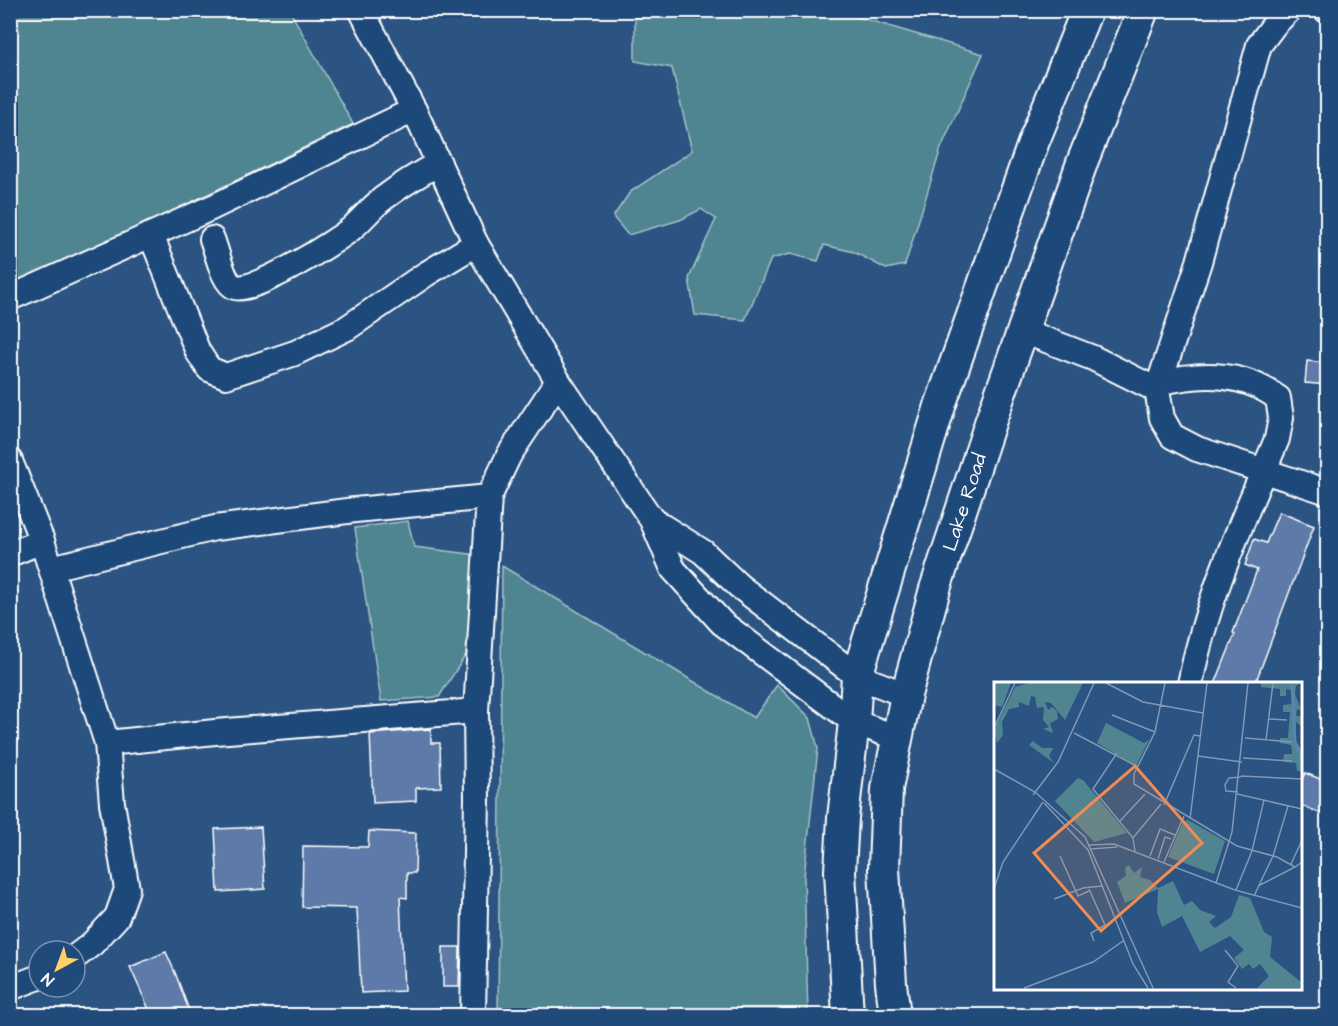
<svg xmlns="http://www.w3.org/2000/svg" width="1338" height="1026" font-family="'Architects Daughter',sans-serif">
<rect width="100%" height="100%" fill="#2b5483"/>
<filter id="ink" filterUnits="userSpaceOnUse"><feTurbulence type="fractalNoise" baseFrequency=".0167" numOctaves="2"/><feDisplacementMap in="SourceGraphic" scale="12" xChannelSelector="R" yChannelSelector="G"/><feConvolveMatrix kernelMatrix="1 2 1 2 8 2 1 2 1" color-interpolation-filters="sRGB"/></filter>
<g filter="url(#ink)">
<!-- green -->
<g fill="#508491" stroke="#a8c2c8" stroke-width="1.5">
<polygon points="11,11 290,11 353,124 11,289"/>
<polygon points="635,11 838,11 983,54 941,148 905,265 886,269 854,252 824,245 818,261 790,254 771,259 745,320 695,315 689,278 716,219 701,209 680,220 628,235 613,217 630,192 692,151 672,68 635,61"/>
<polygon points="408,521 414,547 478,555 467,653 439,697 381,701 355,528"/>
<polygon points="502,566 754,718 777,685 810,718 818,748 804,877 808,1015 498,1015"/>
</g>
<!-- building -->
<g fill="#5d7aa8" stroke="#fff" stroke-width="1.5">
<polygon points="1307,361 1328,363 1328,385 1305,383"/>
<polygon points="1279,512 1314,526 1255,684 1215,684 1235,634 1233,633 1257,570 1245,565 1254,539 1266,543"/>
<polygon points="431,729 431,743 440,743 441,787 416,788 416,801 373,803 370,734"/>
<polygon points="1305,773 1328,782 1328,816 1300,805 1300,784"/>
<polygon points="261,827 265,889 218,892 215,829"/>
<polygon points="369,831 416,833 415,873 407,873 407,898 400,897 404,991 361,993 357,908 302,907 303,846 368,847"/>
<polygon points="443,947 460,947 459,987 443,987"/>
<polygon points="166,952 176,975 191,1016 152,1016 130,967"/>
</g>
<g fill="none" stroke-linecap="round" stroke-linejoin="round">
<defs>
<g id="minor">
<polyline points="361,10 414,110 476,244 558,381 652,520 673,569 722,623 854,722 898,738"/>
<polyline points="1289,10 1274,25 1259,45 1199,262 1157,390 1162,418 1172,436 1197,449 1328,492"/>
<polyline points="1326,10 1328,11"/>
<polyline points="151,235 198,352 209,369 226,376 295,353 347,328 426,274 476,244"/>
<path d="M 212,239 C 217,251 223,283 235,287 C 253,294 335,242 351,229 C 364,218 374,204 388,195 C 404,183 421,173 439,163"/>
<polyline points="10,298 213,207 414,110"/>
<polyline points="1023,331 1093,358 1157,390"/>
<path d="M 1159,383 C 1200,372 1243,372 1278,398 L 1281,418 L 1277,439 C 1243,521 1207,596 1190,684"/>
<polyline points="10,461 42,541 107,743 112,803 127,889 117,917 92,944 75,957"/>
<polyline points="652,520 703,552 739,586 857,676 906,695"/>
<polyline points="10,554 42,541"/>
<polyline points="51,568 215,528 355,510 489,497"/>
<polyline points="107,743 215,732 476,711"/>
<polyline points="10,988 39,977"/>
<polyline points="473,1016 477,798 476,711 489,497 509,455 558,381"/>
</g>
<g id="major">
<polyline points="848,1016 840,871 843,818 854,722 857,676 941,403 1034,141 1087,10"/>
<polyline points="895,1016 891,983 884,869 887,789 906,695 935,589 991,420 1083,160 1143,10"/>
</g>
</defs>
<!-- minor casing -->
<use href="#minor" stroke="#fff" stroke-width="28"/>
<!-- major casing -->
<use href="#major" stroke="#fff" stroke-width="34"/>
<!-- minor -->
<use href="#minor" stroke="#1f4a7a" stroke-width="24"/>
<!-- major -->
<use href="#major" stroke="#1f4a7a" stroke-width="30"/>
</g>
</g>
<g text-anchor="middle" stroke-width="6" stroke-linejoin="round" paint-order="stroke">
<!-- street labels -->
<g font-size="20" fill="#fff" stroke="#1f4a7a">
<text transform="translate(964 502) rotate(-72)" y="7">Lake Road</text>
</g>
</g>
<!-- overview -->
<g transform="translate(994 682)">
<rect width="308" height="308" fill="#2b5483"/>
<path d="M 0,1 L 17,1 L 8,25 L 0,23 ZM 35,1 L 89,1 L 71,38 L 57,21 L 51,20 L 54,28 L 58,25 L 63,29 L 64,37 L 56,41 L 59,51 L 49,47 L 55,45 L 49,38 L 50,25 L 43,26 L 41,15 L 37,14 L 35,24 L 25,20 L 25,25 L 15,27 L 8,40 L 9,53 L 3,61 L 0,48 L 21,5 ZM 267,1 L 307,1 L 302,4 L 301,12 L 307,27 L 303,28 L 302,34 L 307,34 L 307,44 L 302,40 L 302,59 L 307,67 L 307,89 L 303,89 L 302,81 L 289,80 L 290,72 L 298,72 L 298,69 L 297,63 L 286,61 L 286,56 L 294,56 L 296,30 L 289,30 L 289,23 L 298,22 L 297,8 L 292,7 L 292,14 L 286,14 L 286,7 L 267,5 ZM 112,41 L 150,61 L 155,58 L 142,84 L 103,61 ZM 39,59 L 48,66 L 59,66 L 55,74 L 60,81 L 35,63 ZM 84,96 L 89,98 L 133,151 L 100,160 L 61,119 ZM 194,138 L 231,159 L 220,192 L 174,175 L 189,140 ZM 135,183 L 140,191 L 148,185 L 146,195 L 156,198 L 164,206 L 179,199 L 190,223 L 198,219 L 206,228 L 222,234 L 215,240 L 221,246 L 237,235 L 245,213 L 256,216 L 270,250 L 278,255 L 276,275 L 307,300 L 306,306 L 263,306 L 275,294 L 266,282 L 259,287 L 255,282 L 248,287 L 240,276 L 250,268 L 236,254 L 206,270 L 188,234 L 168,245 L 163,230 L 164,207 L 131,221 L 123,200 L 132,194 L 131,186 Z" fill="#508491"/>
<path fill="none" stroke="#5886ae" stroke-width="3" d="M 298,1 L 301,60 L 308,79"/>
<path fill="none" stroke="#8098b5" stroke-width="1.5" d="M 112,1 L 149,20 L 209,31M 171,1 L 161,50 L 140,92 L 140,102 L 243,164 L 283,175 L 301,185 L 308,180M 118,33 L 161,50M 275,37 L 293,38M 0,46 L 21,1M 80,51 L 144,85M 251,56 L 298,60M 272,58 L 279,1M 123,71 L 99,107 L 139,156 L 141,169M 204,74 L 248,80M 249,76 L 298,79M 0,87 L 41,110 L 91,155 L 159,306M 247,94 L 308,97M 244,110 L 232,109 L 231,103 L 235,96 L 247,95M 243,112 L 308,127M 39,113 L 64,80 L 100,1M 50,121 L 94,168 L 139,282 L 154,306M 170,123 L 200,53 L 206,54M 196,137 L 213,1M 126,139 L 151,112M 139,156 L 167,122M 95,163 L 120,162 L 241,208 L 308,226M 97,167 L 123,165M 66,174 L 84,214 L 95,209M 156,174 L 166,147 L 181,153M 164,177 L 171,155 L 177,157M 170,180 L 190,134M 297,182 L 308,158M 222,201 L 238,150 L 254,1M 264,204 L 301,185M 0,207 L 9,180 L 49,120M 95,207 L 111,243 L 97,251 L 100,259M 242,208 L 258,169 L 270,118M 260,214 L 279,174 L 294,124M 60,217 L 89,206 L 108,204M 231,268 L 244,284 L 234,300 L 242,306M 30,306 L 99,280 L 129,259"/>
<path fill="#ef8b55" fill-opacity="0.15" stroke="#ef8b55" stroke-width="3" d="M 141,84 L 208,161 L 107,249 L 40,171 Z"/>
<rect width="308" height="308" fill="none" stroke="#fff" stroke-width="3"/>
</g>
<!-- margin -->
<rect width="1338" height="1026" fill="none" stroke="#1f4a7a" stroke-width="36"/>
<rect x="18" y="18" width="1302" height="990" fill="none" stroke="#fff" stroke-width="2" filter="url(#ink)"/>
<!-- north arrow -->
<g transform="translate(57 969) rotate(221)"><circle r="28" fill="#1f4a7a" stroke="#7992af" stroke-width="1.5"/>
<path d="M0-4.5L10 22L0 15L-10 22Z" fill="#ffd166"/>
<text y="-9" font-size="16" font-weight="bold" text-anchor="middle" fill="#ffffff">N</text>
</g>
</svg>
